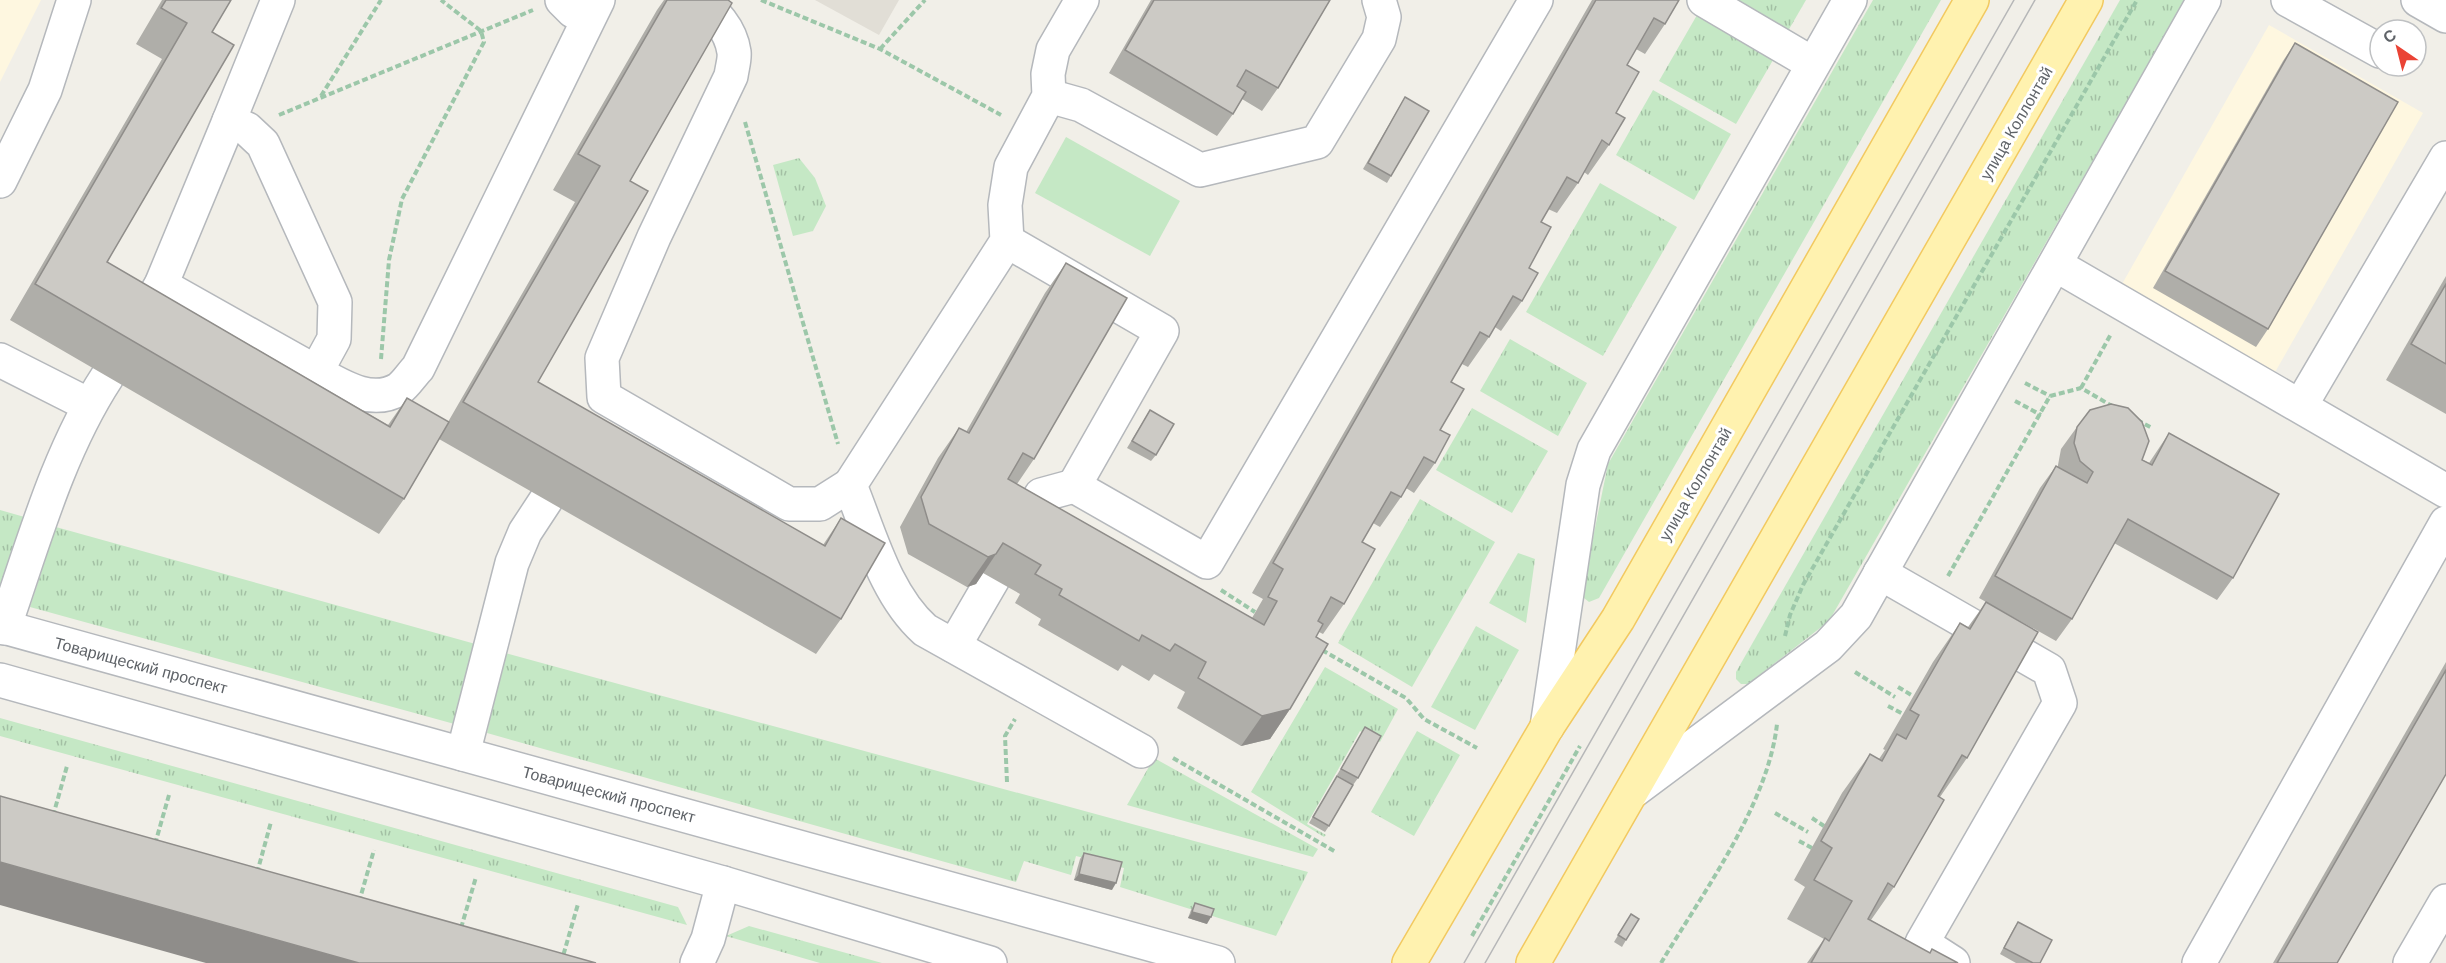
<svg xmlns="http://www.w3.org/2000/svg" width="2446" height="963" font-family="Helvetica,sans-serif">
<defs>
<pattern id="grass-tufts" width="24" height="20" patternUnits="userSpaceOnUse" patternTransform="scale(1.5)"><rect width="24" height="20" fill="#c5e8c5"/><path d="M3 7l-1-3M5 7V3M7 7l1-3M15 17l-1-3M17 17v-4M19 17l1-3" fill="none" stroke="#a3c0a4"/></pattern>
</defs>
<rect width="100%" height="100%" fill="#f1efe8"/>
<!-- commercial -->
<g fill="#fef7e0">
<polygon points="0,0 41,0 0,82"/>
<polygon points="2269,25 2423,113 2262,395 2109,307"/>
</g>
<!-- education -->
<polygon fill="#e1ded6" points="815,0 899,0 879,35"/>
<!-- grass -->
<g fill="url(#grass-tufts)">
<polygon points="1734,0 1806,0 1788,31"/>
<polygon points="1873,0 1941,0 1599,598 1589,602 1584,598 1582,592 1608,464"/>
<polygon points="2120,0 2185,0 1829,621 1748,684 1741,684 1736,679 1736,672"/>
<polygon points="1697,15 1773,60 1736,124 1659,81"/>
<polygon points="1653,90 1731,134 1694,200 1616,155"/>
<polygon points="799,158 815,178 826,206 813,231 793,236 773,165"/>
<polygon points="1600,183 1677,227 1603,356 1526,312"/>
<polygon points="1510,339 1587,383 1558,436 1480,391"/>
<polygon points="1472,408 1548,451 1512,513 1436,470"/>
<polygon points="1420,499 1495,542 1412,687 1338,643"/>
<polygon points="0,510 28,518 0,591"/>
<polygon points="56,527 479,645 458,725 30,607"/>
<polygon points="1518,553 1535,559 1526,623 1489,603"/>
<polygon points="1476,626 1519,650 1475,730 1431,707"/>
<polygon points="505,653 1308,872 1276,936 1120,887 1124,868 1076,856 1071,875 1024,861 1016,882 487,733"/>
<polygon points="1325,667 1398,709 1380,742 1360,731 1307,824 1326,835 1324,837 1251,792"/>
<polygon points="0,718 678,907 687,925 0,736"/>
<polygon points="1417,731 1460,755 1414,836 1371,812"/>
<polygon points="1154,758 1318,849 1313,857 1127,805"/>
<polygon points="749,926 882,963 820,963 726,936"/>
</g>
<!-- pitch -->
<polygon fill="#c5e8c5" points="1066,137 1180,201 1150,256 1035,193"/>
<g fill="none" stroke-linecap="round" stroke-linejoin="round">
<defs>
<g id="minor">
<path d="M 278,0 L 229,121 L 247,129 L 263,144 L 335,302 L 334,339 L 316,372 C 340,385 371,406 399,389 C 406,384 412,374 418,368 L 598,0"/>
<polyline points="562,0 573,11 588,19"/>
<path d="M 696,0 C 714,10 731,30 734,52 C 735,59 732,68 731,76 L 654,237 L 602,358 L 604,397 L 789,504 L 820,504 L 850,485"/>
<path d="M 1082,0 L 1053,50 L 1048,74 L 1049,96 L 1011,167 L 1005,205 L 1007,241 L 850,485 C 870,534 885,594 925,630 L 1141,751"/>
<polyline points="1704,0 1813,64"/>
<polyline points="2288,0 2380,51"/>
<polyline points="2418,0 2446,16"/>
<polyline points="1049,96 1081,105 1200,170 1317,142 1379,39 1384,17 1379,0"/>
<polyline points="0,181 45,90 74,0"/>
<polyline points="1007,241 1162,331 1074,486 1207,562 1536,0"/>
<polyline points="2056,265 2446,491"/>
<polyline points="161,285 316,372"/>
<polyline points="135,329 161,285 229,121"/>
<polyline points="0,360 89,405"/>
<polyline points="2301,405 2446,158"/>
<polyline points="1021,528 1041,495 1074,486"/>
<polyline points="1880,573 2049,670 2060,703 1922,943 1953,963"/>
<polyline points="0,626 1218,963"/>
<path d="M 4,628 C 33,544 58,452 107,377"/>
<polyline points="954,646 993,579"/>
<polyline points="0,680 723,883 990,963"/>
<polyline points="1547,727 1583,485 1594,450 1850,0"/>
<polyline points="463,754 512,563 525,532 546,500"/>
<polyline points="1632,792 1828,646 1856,616 2204,0"/>
<polyline points="697,963 708,939 723,883"/>
<polyline points="2199,963 2446,523"/>
<polyline points="2410,963 2446,901"/>
</g>
<g id="major">
<polyline points="1409,963 1547,727 1618,619 1972,0"/>
<polyline points="1533,963 2086,0"/>
</g>
</defs>
<!-- minor casing -->
<use href="#minor" stroke="#b5b8bc" stroke-width="36"/>
<!-- major casing -->
<use href="#major" stroke="#f2c960" stroke-width="36"/>
<!-- path -->
<g stroke="#9cc7a9" stroke-width="4" stroke-dasharray="6 3" stroke-linecap="butt">
<polyline points="761,0 880,49 1001,115"/>
<polyline points="880,49 925,0"/>
<polyline points="321,96 381,0"/>
<polyline points="279,115 533,10"/>
<polyline points="745,122 838,444"/>
<polyline points="381,359 389,260 402,199 484,42 481,31 441,0"/>
<polyline points="2025,383 2050,396"/>
<polyline points="2081,388 2111,334"/>
<polyline points="2015,401 2041,415"/>
<polyline points="2137,420 2152,428"/>
<polyline points="1948,576 2050,396 2081,388 2112,406"/>
<polyline points="1221,590 1255,612"/>
<polyline points="1785,636 1790,615 1803,585 2137,0"/>
<polyline points="1322,650 1406,698 1424,719 1477,748"/>
<polyline points="1855,672 1895,697"/>
<polyline points="1898,687 1913,696"/>
<polyline points="1888,706 1903,714"/>
<polyline points="1173,758 1336,852"/>
<polyline points="1007,782 1005,736 1015,719"/>
<polyline points="1775,813 1808,832"/>
<polyline points="53,816 67,766"/>
<polyline points="1812,818 1824,826"/>
<polyline points="1799,841 1812,848"/>
<polyline points="155,844 169,795"/>
<polyline points="257,873 271,822"/>
<polyline points="359,902 374,850"/>
<polyline points="461,928 476,877"/>
<polyline points="1472,936 1580,746"/>
<polyline points="561,963 578,904"/>
<path d="M 1661,963 C 1702,894 1768,805 1777,724"/>
</g>
<!-- minor -->
<use href="#minor" stroke="#fff" stroke-width="33"/>
<!-- major -->
<use href="#major" stroke="#fff2af" stroke-width="33"/>
<!-- tram -->
<g stroke="#b6b7b8" stroke-width="1.5">
<polyline points="1464,963 2014,0"/>
<polyline points="1485,963 2035,0"/>
</g>
</g>
<!-- wall -->
<g fill="#afaea9">
<polygon points="162,0 231,0 212,32 107,262 388,425 407,398 448,422 575,202 553,190 657,10 664,0 728,0 630,181 538,382 823,545 841,518 841,619 816,654 439,439 404,499 379,534 10,320 162,59 136,44"/>
<polygon points="1151,0 1330,0 1278,88 1262,111 1242,99 1233,114 1217,136 1109,73"/>
<polygon points="1592,0 1679,0 1665,24 1645,54 1636,49 1627,65 1609,145 1588,175 1584,172 1578,183 1557,213 1548,209 1541,222 1529,268 1522,301 1501,331 1495,327 1489,337 1468,367 1462,364 1451,382 1440,430 1435,463 1414,493 1406,488 1401,497 1380,527 1373,523 1362,542 1344,604 1323,634 1319,632 1316,637 1290,709 1270,739 1241,746 1177,708 1185,692 1154,674 1149,681 1122,665 1118,671 1038,625 1041,619 1015,603 1020,594 983,573 976,584 967,587 908,554 900,527 938,458 959,428 966,432 1045,293 1066,263 1034,459 1017,484 1252,618 1263,599 1252,593"/>
<polygon points="2295,43 2268,329 2256,347 2153,288 2283,61"/>
<polygon points="1405,97 1391,176 1387,183 1363,169"/>
<polygon points="2446,276 2446,414 2386,380"/>
<polygon points="1150,410 1156,455 1151,461 1127,448"/>
<polygon points="2077,427 2149,463 2169,433 2233,578 2217,600 2114,543 2072,619 2056,641 1979,598 2040,488 2056,466 2058,467 2058,465 2061,449"/>
<polygon points="1986,602 1967,758 1940,797 1894,887 1871,920 1929,953 1958,963 1807,963 1824,939 1787,919 1805,887 1794,880 1842,793 1870,754 1879,759 1885,750 1883,749 1933,662 1960,623 1968,627"/>
<polygon points="2446,662 2446,774 2337,963 2273,963"/>
<polygon points="1365,727 1358,778 1353,785 1337,775"/>
<polygon points="1337,776 1329,826 1325,832 1309,823"/>
<polygon points="1084,853 1112,890 1074,880 1080,859"/>
<polygon points="1195,903 1207,924 1188,918 1191,910"/>
<polygon points="1631,914 1626,940 1622,947 1614,942"/>
<polygon points="2018,922 2040,963 2016,963 2000,954 2014,928"/>
</g>
<!-- shaded-wall -->
<g fill="#8f8d8a">
<polygon points="996,554 976,584 967,587 988,557"/>
<polygon points="1290,709 1270,739 1241,746 1262,716"/>
<polygon points="0,862 359,963 206,963 0,905"/>
<polygon points="1079,874 1116,883 1112,890 1074,880"/>
<polygon points="1192,912 1211,917 1207,924 1188,918"/>
</g>
<!-- building -->
<g fill="#cccac5" stroke="#8f8d8a" stroke-width="1.5">
<polygon points="166,0 231,0 212,32 234,45 107,262 390,427 407,398 449,422 404,499 35,284 187,23 161,8"/>
<polygon points="667,0 728,0 732,3 630,181 648,191 538,382 825,546 841,518 885,543 841,619 463,402 600,166 578,154"/>
<polygon points="1154,0 1330,0 1278,88 1246,70 1237,86 1246,92 1233,114 1125,50"/>
<polygon points="1596,0 1679,0 1665,24 1654,18 1627,65 1639,72 1616,113 1625,118 1609,145 1602,140 1578,183 1567,177 1541,222 1551,227 1529,268 1538,273 1522,301 1513,296 1489,337 1480,332 1451,382 1464,389 1440,430 1450,435 1435,463 1424,457 1401,497 1391,492 1362,542 1375,549 1344,604 1331,597 1318,621 1323,624 1316,637 1328,644 1290,709 1262,716 1198,678 1206,662 1175,644 1170,651 1142,635 1139,641 1059,595 1062,589 1035,574 1041,565 1003,543 996,554 988,557 929,524 921,497 959,428 969,433 1066,263 1127,298 1034,459 1023,453 1008,479 1264,625 1277,601 1268,597 1283,569 1273,563"/>
<polygon points="2295,43 2398,102 2268,329 2165,271"/>
<polygon points="1405,97 1429,111 1391,176 1368,163"/>
<polygon points="2446,284 2446,364 2411,344"/>
<polygon points="2111,404 2128,408 2142,422 2149,441 2142,460 2152,465 2169,433 2279,494 2233,578 2128,519 2072,619 1995,576 2056,466 2087,483 2093,472 2080,461 2074,443 2077,427 2090,410"/>
<polygon points="1150,410 1174,424 1156,455 1132,441"/>
<polygon points="1986,602 2038,632 1967,758 1962,755 1938,796 1944,800 1894,887 1888,883 1868,919 1930,953 1932,949 1958,963 1811,963 1825,938 1829,941 1852,901 1814,880 1832,848 1821,841 1870,754 1882,761 1897,734 1906,739 1919,715 1910,710 1960,623 1970,629"/>
<polygon points="2446,670 2446,774 2337,963 2277,963"/>
<polygon points="1365,727 1381,736 1358,778 1341,769"/>
<polygon points="1337,776 1353,785 1329,826 1313,817"/>
<polygon points="0,796 596,963 359,963 0,862"/>
<polygon points="1084,853 1122,862 1116,883 1079,874"/>
<polygon points="1195,903 1214,909 1211,917 1192,912"/>
<polygon points="1631,914 1639,919 1626,940 1618,935"/>
<polygon points="2018,922 2052,940 2040,963 2033,963 2004,948"/>
</g>
<g text-anchor="middle" stroke-width="6" stroke-linejoin="round" paint-order="stroke">
<!-- street labels -->
<g font-size="16" fill="#5f6368" stroke="#fff">
<text transform="translate(2016 123) rotate(-60)" y="6">улица Коллонтай</text>
<text transform="translate(1695 484) rotate(-60)" y="6">улица Коллонтай</text>
<text transform="translate(141 665) rotate(15)" y="6">Товарищеский проспект</text>
<text transform="translate(609 794) rotate(15)" y="6">Товарищеский проспект</text>
</g>
</g>
<!-- north arrow -->
<g transform="translate(2398 48) rotate(325)"><circle r="28" fill="#ffffff" stroke="#bfc1c3" stroke-width="1.5"/>
<path d="M0-4.5L10 22L0 15L-10 22Z" fill="#ea4335"/>
<text y="-9" font-size="16" font-weight="bold" text-anchor="middle" fill="#5f6368">С</text>
</g>
</svg>
